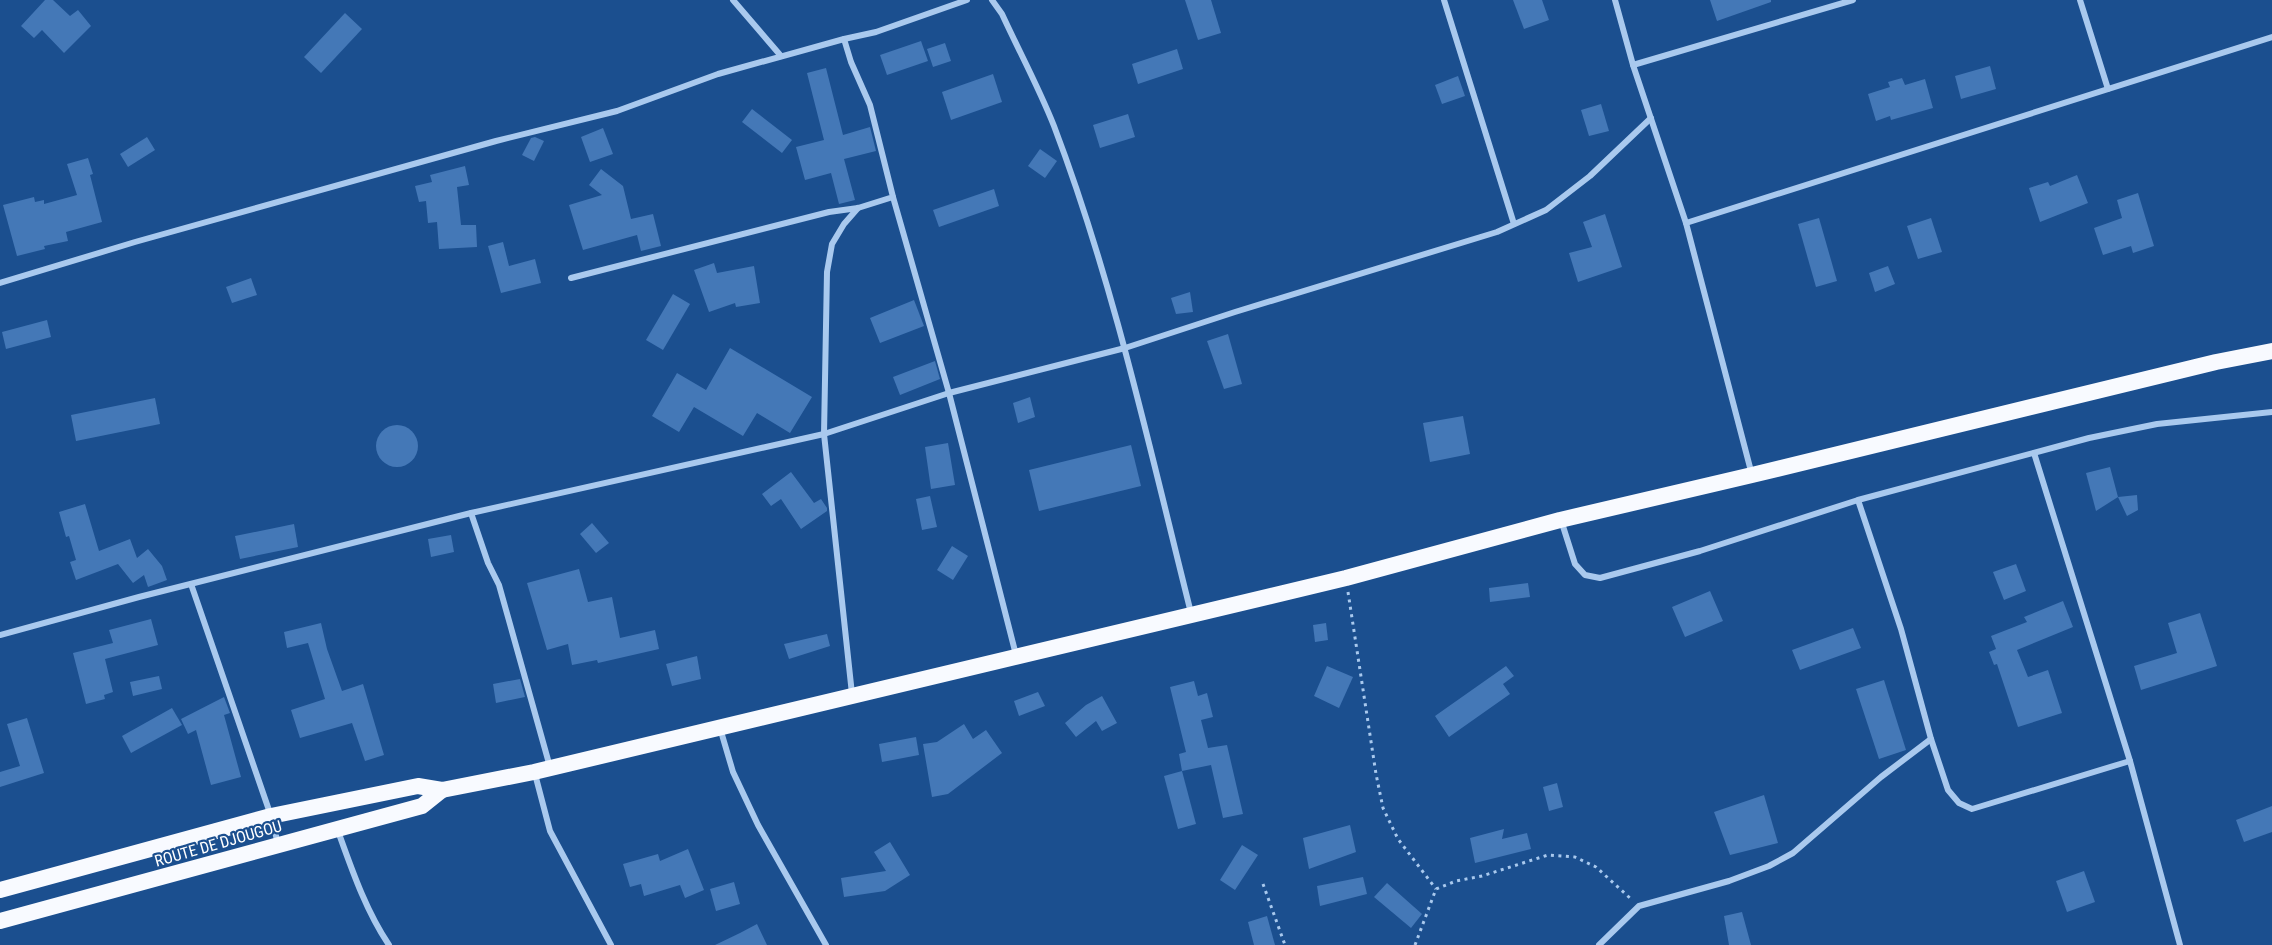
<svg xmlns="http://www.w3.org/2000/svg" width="2272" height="945" font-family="'Roboto Condensed',sans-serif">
<rect width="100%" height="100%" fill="#1b4f8f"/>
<!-- building -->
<g fill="#4478b7">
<polygon points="45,0 53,0 70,16 78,10 91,26 64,53 42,30 34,38 21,26"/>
<polygon points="1185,0 1211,0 1221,33 1198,40"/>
<polygon points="1513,0 1542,0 1549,20 1524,29"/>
<polygon points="1710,0 1771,0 1771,2 1717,21"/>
<polygon points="345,13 362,29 321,73 304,57"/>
<polygon points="921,41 928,61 887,75 880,55"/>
<polygon points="945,43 951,61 933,67 927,49"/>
<polygon points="1177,49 1183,69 1138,84 1132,64"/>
<polygon points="1990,66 1996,89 1961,99 1955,76"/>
<polygon points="826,68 843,135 870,127 876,151 844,159 855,200 839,204 831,173 805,180 796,147 824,140 807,73"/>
<polygon points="993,74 1002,102 951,120 942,92"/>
<polygon points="1458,76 1465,96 1442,104 1435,85"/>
<polygon points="1902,78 1905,85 1925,79 1933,108 1891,120 1890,116 1876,121 1868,94 1890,87 1888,82"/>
<polygon points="1601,104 1609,131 1589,136 1581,110"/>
<polygon points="752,109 792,140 782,153 742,122"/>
<polygon points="1128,114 1135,137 1100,148 1093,125"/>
<polygon points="603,128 613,154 590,162 581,137"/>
<polygon points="147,137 155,150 128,167 120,154"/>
<polygon points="535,137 544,141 534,161 522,155 531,138"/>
<polygon points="1040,149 1057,161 1045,178 1028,166"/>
<polygon points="88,158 93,174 90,175 102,222 66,232 68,241 44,246 45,249 17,256 3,205 34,197 35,202 44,200 44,204 77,195 67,164"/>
<polygon points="465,166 469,185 457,187 461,225 476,225 477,247 439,249 437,222 428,223 426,201 419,202 415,186 432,182 430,175"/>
<polygon points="601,169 623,186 631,219 653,214 661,246 641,251 637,235 583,250 569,205 602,195 589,185"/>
<polygon points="2077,175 2088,203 2040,222 2029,188 2048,182 2050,186"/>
<polygon points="994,189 999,206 939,227 933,210"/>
<polygon points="2138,193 2154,246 2133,253 2131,246 2103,255 2094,228 2122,218 2117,200"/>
<polygon points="1605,214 1622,267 1578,282 1569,253 1592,247 1583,222"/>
<polygon points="1819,218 1837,281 1816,287 1798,224"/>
<polygon points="1931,218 1942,252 1918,259 1907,226"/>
<polygon points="503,242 509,266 535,259 541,283 501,293 488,246"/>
<polygon points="714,263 717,273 754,266 760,303 736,307 735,303 709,312 694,270"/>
<polygon points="1888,266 1895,284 1875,292 1869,273"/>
<polygon points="251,278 257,295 232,303 226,287"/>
<polygon points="1190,292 1193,312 1176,314 1171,298"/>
<polygon points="673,294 690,304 663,350 646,340"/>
<polygon points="914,300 924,326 880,343 870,318"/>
<polygon points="47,320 51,337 6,349 2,332"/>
<polygon points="1228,334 1242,384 1224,389 1207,341"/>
<polygon points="730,348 812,397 790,433 757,413 743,436 694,407 679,432 652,416 677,373 706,390"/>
<polygon points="935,361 940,379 900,395 893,377"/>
<polygon points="1030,397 1035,417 1018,423 1013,403"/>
<polygon points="155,398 160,424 76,441 71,415"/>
<polygon points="1463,416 1470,454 1430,462 1423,423"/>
<circle cx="397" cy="446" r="21"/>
<polygon points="948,443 955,485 931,489 925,447"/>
<polygon points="1131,445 1141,486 1039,511 1029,470"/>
<polygon points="2110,467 2118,497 2096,511 2086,473"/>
<polygon points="791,472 814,503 821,499 827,508 827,511 801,529 781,499 771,506 762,494"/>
<polygon points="2137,495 2138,510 2127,516 2118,497"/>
<polygon points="930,496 937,527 922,530 916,499"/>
<polygon points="85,504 99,551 130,539 137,558 148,549 162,566 167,580 148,587 144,575 133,583 118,564 76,580 70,562 76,560 69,536 66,537 59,512"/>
<polygon points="592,523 609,543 596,553 580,534"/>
<polygon points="294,524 298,547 240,559 235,536"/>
<polygon points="451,535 454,552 431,557 428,539"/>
<polygon points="952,546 968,556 953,580 937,570"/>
<polygon points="2016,564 2026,591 2004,600 1993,572"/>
<polygon points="579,569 588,602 612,597 620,638 655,630 659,649 598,663 597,660 572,665 568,644 547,650 527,583"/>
<polygon points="1528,583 1530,597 1490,602 1489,588"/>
<polygon points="1710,591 1723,621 1685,637 1672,607"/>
<polygon points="2063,601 2073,627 2017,650 2028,677 2048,670 2062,713 2018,727 1997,664 1994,665 1989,652 1996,649 1991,636 2027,622 2024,617"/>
<polygon points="2200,613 2217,666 2141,690 2134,666 2177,653 2168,623"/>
<polygon points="151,619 158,645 105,659 113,692 104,695 105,699 86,704 73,653 113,643 109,630"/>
<polygon points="321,623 327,649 342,691 363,684 384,755 365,761 352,723 300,738 291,710 325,699 308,643 287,648 284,632"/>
<polygon points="1326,623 1328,640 1315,642 1313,625"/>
<polygon points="1853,628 1861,648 1800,670 1792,650"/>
<polygon points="827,634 830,646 789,659 784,644"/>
<polygon points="697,656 701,679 672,686 666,664"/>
<polygon points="1327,666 1353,677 1339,708 1314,696"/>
<polygon points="1506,666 1514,676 1503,684 1510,694 1449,737 1435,716"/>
<polygon points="159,676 162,689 133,696 130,682"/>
<polygon points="520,679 525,697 496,703 493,684"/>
<polygon points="1884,680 1906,750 1879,759 1856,689"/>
<polygon points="1194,681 1198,696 1207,693 1213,717 1201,720 1208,748 1227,745 1243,814 1223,818 1211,765 1182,771 1179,754 1186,752 1170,687"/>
<polygon points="1038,692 1045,706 1019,716 1014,701"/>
<polygon points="1102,696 1117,723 1102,731 1096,721 1076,737 1065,723 1086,705"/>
<polygon points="224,697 230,713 224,715 241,777 211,785 196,730 188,734 181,719"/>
<polygon points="172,708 182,725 131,753 122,736"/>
<polygon points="27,718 44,773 0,787 0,772 20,766 7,724"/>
<polygon points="964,724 973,739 986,730 1002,753 948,794 932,797 923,744 937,742"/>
<polygon points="916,737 919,755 882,762 879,744"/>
<polygon points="1182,771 1196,824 1178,829 1164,776"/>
<polygon points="1557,783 1563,807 1549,811 1543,787"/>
<polygon points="1764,795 1778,843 1730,855 1714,812"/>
<polygon points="2272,806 2272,832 2244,842 2236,820"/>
<polygon points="1350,825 1356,852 1309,869 1303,838"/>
<polygon points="1504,829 1502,839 1527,833 1531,849 1475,863 1470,838"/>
<polygon points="890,842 910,875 885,891 844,897 841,878 886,871 874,852"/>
<polygon points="1242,845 1258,855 1235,890 1220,880"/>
<polygon points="688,849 704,890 685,898 680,885 644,896 641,884 630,887 623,864 658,854 660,861"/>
<polygon points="2084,871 2095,902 2067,912 2056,881"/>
<polygon points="1363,877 1367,894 1320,906 1317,886"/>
<polygon points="734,882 740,904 716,911 710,889"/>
<polygon points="1387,883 1422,914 1411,928 1374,897"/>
<polygon points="1742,912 1751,945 1729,945 1724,916"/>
<polygon points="1267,916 1275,945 1254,945 1248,922"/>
<polygon points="757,924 767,945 715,945 740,933"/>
</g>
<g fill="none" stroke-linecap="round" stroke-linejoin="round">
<!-- path -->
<g stroke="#a9c9ee" stroke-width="3" stroke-dasharray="3 4.5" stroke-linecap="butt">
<polyline points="1348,592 1376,774 1383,808 1398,839 1436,889"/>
<polyline points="1263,884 1285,945"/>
<polyline points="1415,945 1436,889 1456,881 1482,876 1548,855 1575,857 1596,867 1631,899"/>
</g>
<!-- minor -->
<g stroke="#a9c9ee" stroke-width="6">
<polyline points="733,0 781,56"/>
<path d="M 992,0 L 1002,14 C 1019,51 1039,88 1054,126 C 1114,284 1150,450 1191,613"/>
<polyline points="1444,0 1514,224"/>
<polyline points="1615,0 1633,65 1686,223 1752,475"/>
<polyline points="2080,0 2108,89"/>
<polyline points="1633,65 1853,0"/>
<polyline points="893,197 949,393 1016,655"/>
<polyline points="1686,223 2272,37"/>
<polyline points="571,278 829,212 858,208 893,197 870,105 851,62 844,39"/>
<polyline points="0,283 135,242 496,141 617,111 718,74 844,39 876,32 967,0"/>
<polyline points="2034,453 2130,761 2180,945"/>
<polyline points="1858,500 1901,629 1931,739 1948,790 1959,803 1972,809 2130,761"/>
<polyline points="471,513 488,563 499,585 550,767"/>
<polyline points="1561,520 1575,564 1585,575 1600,578 1700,551 1858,500 2089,438 2157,424 2272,412"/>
<polyline points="191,584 271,816 278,844"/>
<polyline points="0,635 139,597 471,513 824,434 949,393 1125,348 1235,312 1497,232 1546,210 1590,176 1651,118"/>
<polyline points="852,694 824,434 827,272 832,244 844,224 858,208"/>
<polyline points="720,728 733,772 758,825 826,945"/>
<polyline points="535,774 550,831 611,945"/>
<path d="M 338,831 C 352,870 366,911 389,945"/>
<polyline points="1599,945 1639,906 1729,881 1769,866 1793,853 1881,777 1931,739"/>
</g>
<!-- trunk -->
<g stroke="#f8faff" stroke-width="16">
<polyline points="0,890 271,816 418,786 442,790 534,772 1346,578 1560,520 1752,475 2216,362 2272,351"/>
<polyline points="0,921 422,806 442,790"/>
</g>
</g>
<g text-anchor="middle" stroke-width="4.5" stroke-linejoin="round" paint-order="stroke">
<!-- street labels -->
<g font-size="16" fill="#fff" stroke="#1b4f8f">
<text transform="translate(218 843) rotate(-16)" y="6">ROUTE DE DJOUGOU</text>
</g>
</g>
</svg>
